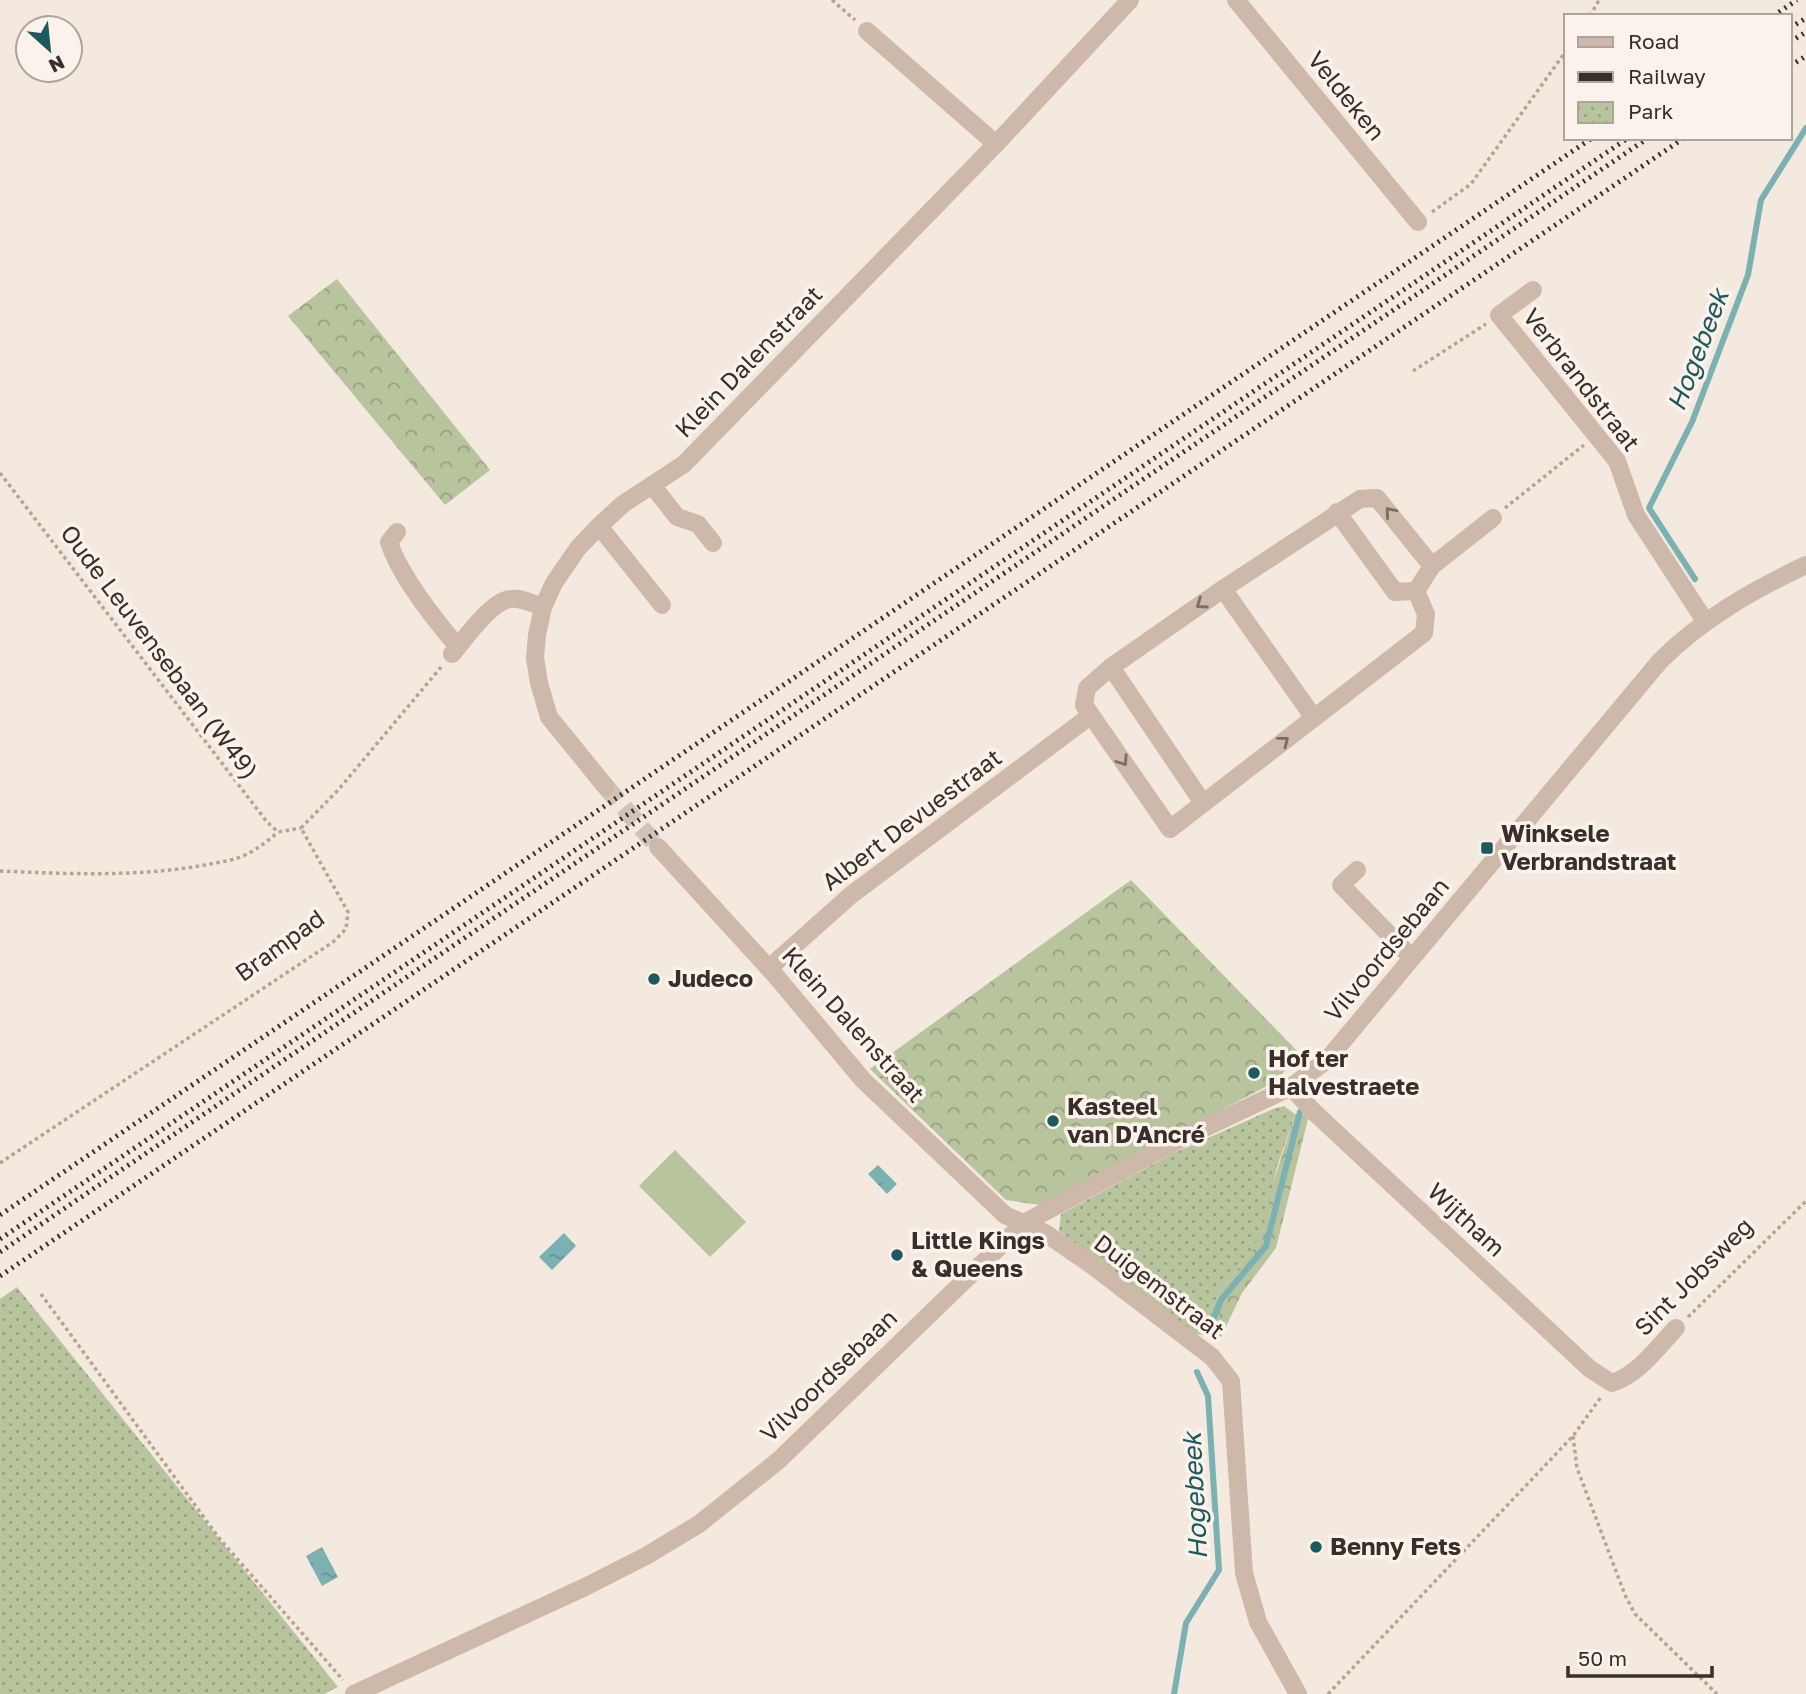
<svg xmlns="http://www.w3.org/2000/svg" width="1806" height="1694" font-family="'Golos Text',sans-serif">
<defs>
<pattern id="forest-crowns" width="20" height="18" patternUnits="userSpaceOnUse" patternTransform="scale(1.75)"><rect width="20" height="18" fill="#b8c49d"/><path d="M2 6a3 3 0 1 1 6 0M12 15a3 3 0 1 1 6 0" fill="none" stroke="#97a080"/></pattern>
<pattern id="park-dots" width="8" height="8" patternUnits="userSpaceOnUse" patternTransform="scale(1.75)"><rect width="8" height="8" fill="#b8c49d"/><path d="M2 2h.1M6 6h.1" fill="none" stroke="#97a080" stroke-width="1.8" stroke-linecap="round"/></pattern>
<pattern id="water-ripples" width="26" height="14" patternUnits="userSpaceOnUse" patternTransform="scale(1.75)"><rect width="26" height="14" fill="#7bb1b2"/><path d="M2 4q2-2 4 0t4 0M15 11q2-2 4 0t4 0" fill="none" stroke="#669091"/></pattern>
</defs>
<rect width="100%" height="100%" fill="#f4e9de"/>
<!-- forest -->
<g fill="url(#forest-crowns)">
<polygon points="337,279 490,470 445,505 288,316"/>
<polygon points="1131,880 1301,1055 1273,1083 1040,1205 1006,1200 870,1069"/>
<polygon points="1295,1114 1309,1115 1276,1248 1242,1293 1221,1337 1196,1334 1221,1290 1252,1250"/>
</g>
<!-- park -->
<g fill="url(#park-dots)">
<polygon points="1284,1106 1295,1114 1277,1167 1262,1232 1252,1250 1221,1290 1196,1334 1059,1231 1061,1214 1174,1153 1273,1109"/>
<polygon points="17,1287 338,1687 324,1694 0,1694 0,1299"/>
</g>
<!-- garden -->
<polygon fill="#b8c49d" points="675,1150 746,1222 710,1257 639,1186"/>
<!-- water -->
<g fill="url(#water-ripples)">
<polygon points="878,1165 897,1184 887,1194 868,1174"/>
<polygon points="564,1233 576,1246 552,1270 539,1257"/>
<polygon points="322,1547 338,1577 322,1586 306,1556"/>
</g>
<g fill="none" stroke-linecap="round" stroke-linejoin="round">
<!-- stream -->
<g stroke="#7bb1b2" stroke-width="6">
<polyline points="1695,579 1649,508 1692,422 1748,275 1761,200 1806,128"/>
<polyline points="1208,1332 1221,1300 1266,1246 1300,1112"/>
<polyline points="1174,1694 1186,1623 1219,1570 1208,1396 1197,1372"/>
</g>
<!-- minor-tunnel -->
<polyline stroke="#cfc4ba" stroke-width="18" stroke-dasharray="18 9" stroke-linecap="butt" points="606,787 658,847"/>
<!-- path -->
<g stroke="#b9a293" stroke-width="3.5" stroke-dasharray="3.5 3.5" stroke-linecap="butt">
<polyline points="832,0 855,20"/>
<polyline points="1590,16 1599,0"/>
<polyline points="1432,212 1471,184 1566,51"/>
<polyline points="1413,371 1486,324"/>
<polyline points="0,473 267,822 278,832 301,828"/>
<polyline points="1505,508 1584,445"/>
<polyline points="301,828 339,789 442,666"/>
<path d="M 0,871 C 68,874 139,877 205,865 C 219,862 234,861 247,854 C 259,848 269,840 278,832"/>
<polyline points="0,1163 333,942 346,929 348,912 301,828"/>
<polyline points="41,1294 219,1538 343,1680"/>
<polyline points="1688,1317 1806,1201"/>
<polyline points="1573,1436 1577,1468 1625,1595 1635,1614 1717,1694"/>
<polyline points="1328,1694 1573,1436 1601,1397"/>
</g>
<!-- minor -->
<g stroke="#cdb8a9" stroke-width="18">
<polyline points="1236,0 1418,222"/>
<polyline points="867,31 996,144"/>
<polyline points="1533,290 1499,315 1617,461 1636,515 1705,621"/>
<polyline points="652,485 677,517 698,524 713,543"/>
<polyline points="1337,512 1395,592 1416,591"/>
<polyline points="599,526 662,605"/>
<path d="M 397,532 L 389,542 C 399,574 435,620 458,647"/>
<polyline points="1432,566 1377,498 1360,499 1223,589 1111,667 1087,688 1084,705 1170,829 1424,633 1426,614 1416,591 1432,566 1493,518"/>
<polyline points="1223,589 1314,718"/>
<path d="M 452,654 C 465,639 490,602 510,599 C 521,597 533,604 543,607"/>
<polyline points="1111,667 1203,803"/>
<polyline points="606,787 549,717 539,683 535,658 537,635 543,607 554,583 578,548 599,526 623,504 684,464 996,144 1130,0"/>
<polyline points="658,847 775,975 863,1080 1005,1215 1045,1233 1093,1266 1212,1357 1231,1381 1244,1573 1258,1622 1298,1694"/>
<polyline points="1357,870 1341,885 1411,957"/>
<polyline points="769,968 851,895 1090,716"/>
<path d="M 1291,1087 L 1314,1112 L 1590,1369 L 1612,1383 C 1639,1374 1657,1348 1676,1328"/>
<path d="M 354,1694 L 585,1587 L 646,1556 L 699,1524 L 779,1460 L 1024,1223 L 1177,1141 L 1291,1087 L 1327,1060 L 1660,661 C 1702,619 1753,590 1806,565"/>
</g>
<!-- rail -->
<g stroke="#392e29" stroke-width="5" stroke-dasharray="2 5" stroke-linecap="butt">
<polyline points="1773,16 1797,0"/>
<polyline points="1790,28 1806,18"/>
<polyline points="1790,42 1806,32"/>
<polyline points="1790,66 1806,56"/>
<polyline points="0,1215 1592,138"/>
<polyline points="0,1239 1628,138"/>
<polyline points="0,1252 1648,138"/>
<polyline points="0,1276 1684,138"/>
</g>
</g>
<!-- one-way arrows -->
<defs><path id="oneway-chevron" d="M-2-3.5L2.5 0L-2 3.5" fill="none" stroke-width="1.6" stroke-linecap="round" stroke-linejoin="round" transform="scale(1.75)"/></defs>
<g stroke="#7c6c63">
<use href="#oneway-chevron" transform="translate(1390 512) rotate(-130)"/>
<use href="#oneway-chevron" transform="translate(1201 604) rotate(145)"/>
<use href="#oneway-chevron" transform="translate(1284 741) rotate(-38)"/>
<use href="#oneway-chevron" transform="translate(1123 761) rotate(56)"/>
</g>
<!-- markers -->
<g fill="#1c5a5d" stroke="#fbf3eb" stroke-width="2.5">
<rect x="1480" y="841" width="14" height="14" rx="3.5"/>
<circle cx="654" cy="979" r="7"/>
<circle cx="1254" cy="1073" r="7"/>
<circle cx="1053" cy="1121" r="7"/>
<circle cx="897" cy="1255" r="7"/>
<circle cx="1316" cy="1547" r="7"/>
</g>
<g text-anchor="middle" stroke-width="7" stroke-linejoin="round" paint-order="stroke">
<!-- street labels -->
<g font-size="24" fill="#392e29" stroke="#fbf3eb">
<text transform="translate(1346 96) rotate(51)" y="8">Veldeken</text>
<text transform="translate(749 362) rotate(-46)" y="8">Klein Dalenstraat</text>
<text transform="translate(1581 380) rotate(52)" y="8">Verbrandstraat</text>
<text transform="translate(159 652) rotate(53)" y="8">Oude Leuvensebaan (W49)</text>
<text transform="translate(912 820) rotate(-37)" y="8">Albert Devuestraat</text>
<text transform="translate(280 946) rotate(-36)" y="8">Brampad</text>
<text transform="translate(1387 950) rotate(-50)" y="8">Vilvoordsebaan</text>
<text transform="translate(853 1025) rotate(48)" y="8">Klein Dalenstraat</text>
<text transform="translate(1466 1220) rotate(43)" y="8">Wijtham</text>
<text transform="translate(1694 1277) rotate(-45)" y="8">Sint Jobsweg</text>
<text transform="translate(1159 1287) rotate(37)" y="8">Duigemstraat</text>
<text transform="translate(829 1376) rotate(-44)" y="8">Vilvoordsebaan</text>
</g>
<!-- poi labels -->
<g font-size="24" font-weight="bold" fill="#392e29" stroke="#fbf3eb" text-anchor="start">
<text x="1501" y="842">Winksele<tspan x="1501" dy="28">Verbrandstraat</tspan></text>
<text x="668" y="987">Judeco</text>
<text x="1268" y="1067">Hof ter<tspan x="1268" dy="28">Halvestraete</tspan></text>
<text x="1067" y="1115">Kasteel<tspan x="1067" dy="28">van D'Ancré</tspan></text>
<text x="911" y="1249">Little Kings<tspan x="911" dy="28">&amp; Queens</tspan></text>
<text x="1330" y="1555">Benny Fets</text>
</g>
<!-- water labels -->
<g font-size="26" font-style="italic" fill="#1c5a5d" stroke="#fbf3eb">
<text transform="translate(1698 350) rotate(-69)" y="9">Hogebeek</text>
<text transform="translate(1195 1496) rotate(-93)" y="9">Hogebeek</text>
</g>
</g>
<!-- legend -->
<rect x="1564" y="14" width="228" height="126" fill="#fbf3eb" stroke="#ada49d" stroke-width="2"/>
<rect x="1578" y="37" width="35" height="10" fill="#cdb8a9" stroke="#ada49d" stroke-width="2"/>
<text x="1628" y="49" font-size="21" fill="#392e29">Road</text>
<rect x="1578" y="72" width="35" height="10" fill="#392e29" stroke="#ada49d" stroke-width="2"/>
<text x="1628" y="84" font-size="21" fill="#392e29">Railway</text>
<rect x="1578" y="102" width="35" height="21" fill="url(#park-dots)" stroke="#ada49d" stroke-width="2"/>
<text x="1628" y="119" font-size="21" fill="#392e29">Park</text>
<!-- north arrow -->
<g transform="translate(49 49) rotate(153)"><circle r="33" fill="#fbf3eb" stroke="#ada49d" stroke-width="2"/>
<path d="M0-5L12 26L0 18L-12 26Z" fill="#1c5a5d"/>
<text y="-10" font-size="19" font-weight="bold" text-anchor="middle" fill="#392e29">N</text>
</g>
<!-- scale -->
<path d="M1568 1666v10h144v-10" fill="none" stroke="#392e29" stroke-width="3.5"/>
<text x="1578" y="1666" font-size="21" fill="#392e29" stroke="#fbf3eb" stroke-width="5" paint-order="stroke">50 m</text>
</svg>
